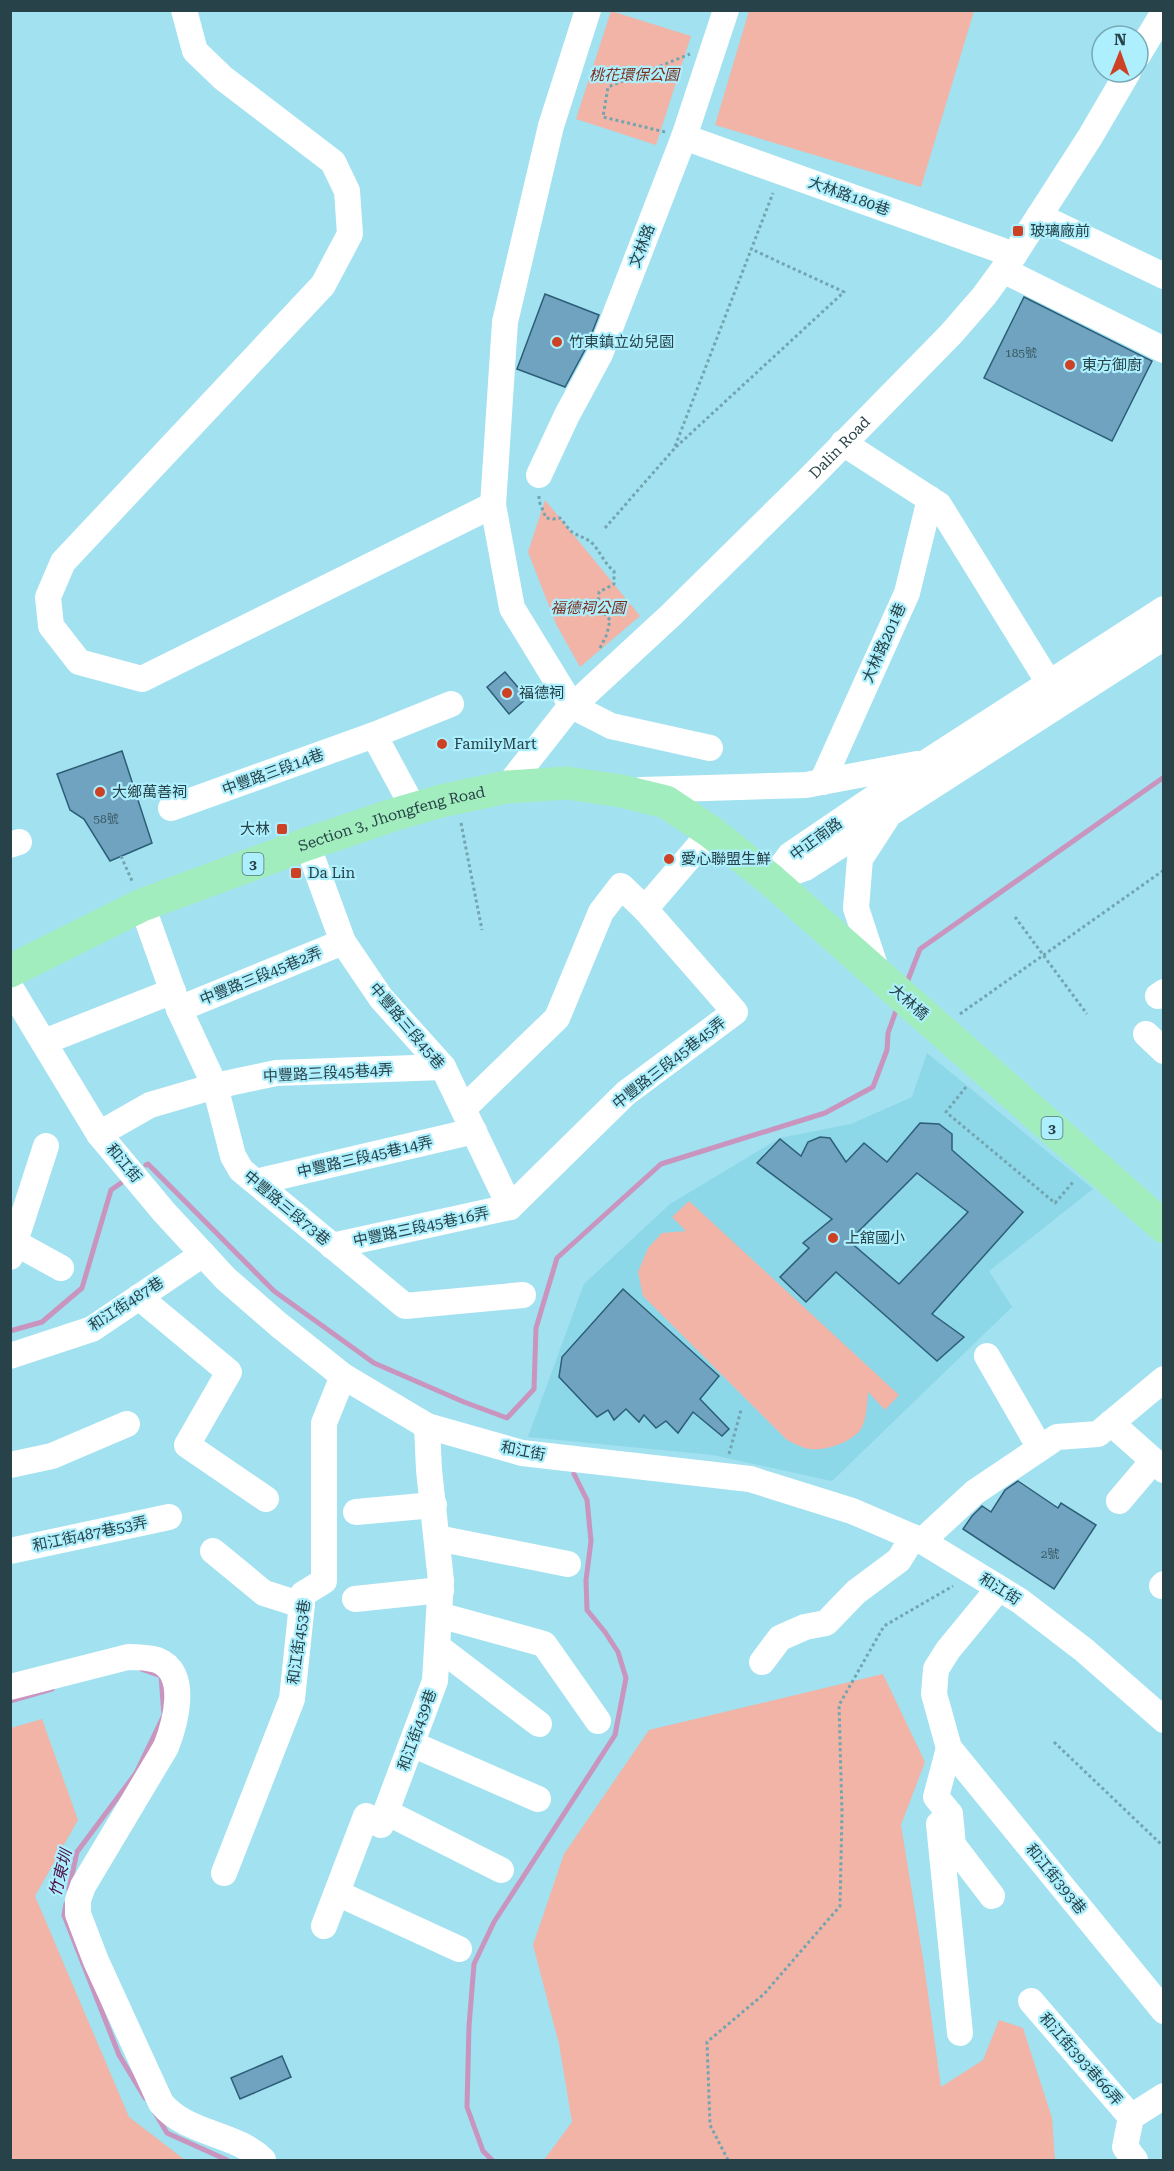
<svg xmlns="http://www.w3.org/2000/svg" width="1174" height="2171" font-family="'Roboto Serif','Noto Sans TC',serif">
<rect width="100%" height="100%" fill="#a1e1f0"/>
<!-- built -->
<polygon fill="#8cd7e8" points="927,1053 1093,1189 989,1271 1012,1307 832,1481 713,1455 528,1437 584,1284 670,1204 780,1138 851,1124 912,1097"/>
<!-- green -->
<g fill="#f2b4a6">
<polygon points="611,11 691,36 656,145 576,119"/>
<polygon points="749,11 974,11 921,187 715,125"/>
<polygon points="545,500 640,616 580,667 556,624 528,552"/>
<path d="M 689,1201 L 899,1395 L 885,1410 L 868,1392 C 867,1403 867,1419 861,1429 C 851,1443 825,1451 809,1449 C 802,1448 794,1443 787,1440 L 643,1296 L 638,1272 L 648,1248 L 662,1233 L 686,1231 L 672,1217 Z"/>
<polygon points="883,1674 925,1762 901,1825 924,1965 941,2087 983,2060 999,2020 1023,2028 1052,2118 1055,2160 544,2160 572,2122 559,2044 533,1945 564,1854 649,1730"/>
<polygon points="42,1719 78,1820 35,1896 129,2117 185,2160 11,2160 11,1728"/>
</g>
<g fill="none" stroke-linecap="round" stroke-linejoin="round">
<!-- stream -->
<g stroke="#c994be" stroke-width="5">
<polyline points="906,985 920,949 1164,777"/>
<polyline points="146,1165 148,1164 274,1291 374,1363 464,1402 507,1418 534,1389 536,1328 557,1258 661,1164 825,1113 873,1087 887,1050 888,1033 897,1008"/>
<polyline points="10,1331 42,1322 82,1288 111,1190 121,1183"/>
<polyline points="10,1701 52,1689"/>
<polyline points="69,1889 77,1852 136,1773 164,1715 161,1676 141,1669"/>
<polyline points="66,1904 64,1915 119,2055 145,2098"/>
<polyline points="154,2111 167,2133 227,2160"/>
<polyline points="492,2160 483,2151 467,2107 469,2026 474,1964 494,1922 615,1735 626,1678 618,1652 605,1632 587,1610 586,1580 591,1541 587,1500 574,1474"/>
</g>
</g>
<!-- building -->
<g fill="#70a3bf" stroke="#2c5e77" stroke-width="1.5" fill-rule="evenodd">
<polygon points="545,294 599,315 586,348 565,387 517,369"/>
<polygon points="1024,297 1152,361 1112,441 984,378"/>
<polygon points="505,672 527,698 509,714 487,687"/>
<polygon points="122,751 152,843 110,861 84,819 70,810 57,774"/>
<path d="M 920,1123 L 939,1124 L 952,1134 L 952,1150 L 1023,1212 L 932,1314 L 964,1337 L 937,1361 L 836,1272 L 806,1302 L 780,1277 L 809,1248 L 803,1243 L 832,1219 L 757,1163 L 780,1139 L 801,1156 L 808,1142 L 820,1137 L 830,1138 L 846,1162 L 864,1143 L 887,1162 ZM 917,1173 L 968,1212 L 899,1284 L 849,1241 Z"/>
<polygon points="623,1289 719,1376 700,1399 729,1429 722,1436 693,1412 678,1433 666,1421 656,1428 644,1415 639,1422 626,1409 614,1420 608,1410 597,1417 559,1377 562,1357"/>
<polygon points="1018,1481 1058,1508 1061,1503 1096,1525 1054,1589 963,1529 972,1516 982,1506 991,1512 1005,1490"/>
<polygon points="282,2056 291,2077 240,2099 231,2078"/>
</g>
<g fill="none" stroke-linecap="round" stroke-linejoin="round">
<!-- path -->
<g stroke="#73a5b0" stroke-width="3" stroke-dasharray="3 3" stroke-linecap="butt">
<polyline points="665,132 603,117 608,87 690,54"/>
<polyline points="676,447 844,292 751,249"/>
<path d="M 539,496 L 539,501 L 546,518 L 553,519 L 560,518 C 564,522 568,529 572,532 C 580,537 587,538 593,544 C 601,553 604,563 614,571 L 614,584 L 599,592 L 598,606 L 610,620 L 607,634 L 599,650"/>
<polyline points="605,528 674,449 773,193"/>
<polyline points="461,823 482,930"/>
<polyline points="121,856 132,881"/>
<polyline points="1015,917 1087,1014"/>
<polyline points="960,1014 1164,870"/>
<polyline points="966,1087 946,1112 1055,1203 1074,1181"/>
<polyline points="729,1454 741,1410"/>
<polyline points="1054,1742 1164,1847"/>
<polyline points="728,2160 710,2125 707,2042 764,1994 840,1906 842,1813 839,1705 884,1626 953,1586"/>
</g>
<!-- minor -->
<g stroke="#fff" stroke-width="26">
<polyline points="184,10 195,51 223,78 333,162 347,191 350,234 323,285 63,562 48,597 51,626 79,662 142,679 493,505"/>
<polyline points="588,10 551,126 505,322 493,505 512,608 572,706 611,726 710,748"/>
<polyline points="1138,55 1164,12"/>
<polyline points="684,137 1014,255"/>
<polyline points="1039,216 1164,276"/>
<polyline points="1003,270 1164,350"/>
<polyline points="843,443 939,505 1049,683"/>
<polyline points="539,475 567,415 600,354 684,137 726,10"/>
<polyline points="374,735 414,809"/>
<polyline points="822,782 907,593 930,499"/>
<path id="s1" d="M 507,787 L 566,712 L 671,615 L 805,483 L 951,334 L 984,296 L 1014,255 L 1090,137 L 1128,72"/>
<polyline points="641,790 806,785 917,764"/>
<polyline points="171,808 374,735 451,704"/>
<polyline points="307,844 343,942 381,998 443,1067 510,1207"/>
<polyline points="10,845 19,842"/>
<polyline points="771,880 790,855 927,762 1164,609"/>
<polyline points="771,880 805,868 1164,637"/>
<polyline points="142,905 179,1009 215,1086 233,1156 241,1170 405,1306 523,1295"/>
<polyline points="878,975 856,908 860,859 886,819"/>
<polyline points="10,987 99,1134 164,1212 226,1279 279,1325 343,1376 427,1426 522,1453 750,1479 852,1511 922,1541 1020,1601 1084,1650 1164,1720"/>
<polyline points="1158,996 1164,992"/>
<polyline points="179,1009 343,942"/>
<polyline points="1146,1034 1164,1051"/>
<polyline points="44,1042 173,991"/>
<polyline points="464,1108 557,1018 601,912 621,886 645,909"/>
<polyline points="99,1134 150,1105 215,1086 276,1073 443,1067"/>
<polyline points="256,1182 474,1131"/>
<polyline points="510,1207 626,1093 735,1012 645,909 711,832"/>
<polyline points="10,1240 61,1268"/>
<polyline points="332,1246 510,1207"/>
<polyline points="10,1257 46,1146"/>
<polyline points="139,1297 229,1372 187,1445 266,1499"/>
<polyline points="10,1356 92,1329 203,1254"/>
<polyline points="987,1356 1040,1448"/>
<polyline points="1111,1423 1164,1470"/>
<polyline points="10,1465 52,1456 127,1424"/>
<polyline points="1119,1501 1153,1461"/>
<polyline points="356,1512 434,1505"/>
<polyline points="437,1538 568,1564"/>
<polyline points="922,1541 975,1492 1057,1437 1098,1434 1164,1379"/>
<polyline points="10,1551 169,1517"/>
<polyline points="213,1551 264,1593 302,1605"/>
<polyline points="1162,1586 1164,1584"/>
<polyline points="999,1588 948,1650 936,1669 934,1694 949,1748 1164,2011"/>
<polyline points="355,1599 441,1590"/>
<polyline points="439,1615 544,1644 598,1721"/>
<polyline points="438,1647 539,1724"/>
<polyline points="762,1662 780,1638 805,1627 826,1623 856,1592 899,1560 913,1537"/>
<path d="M 10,1687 L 128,1657 C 137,1657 147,1657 157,1660 C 190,1672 175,1724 166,1747 L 83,1886 L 78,1900 L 78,1914 L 96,1961 L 161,2103 C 187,2135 235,2132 263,2160"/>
<polyline points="412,1744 538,1799"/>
<polyline points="949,1748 936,1797 950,1814 953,1845 992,1896"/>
<polyline points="386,1812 501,1870"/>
<polyline points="950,1814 939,1824 960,2033"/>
<polyline points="224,1873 292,1699 303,1594 324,1581 324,1423 343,1376"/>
<polyline points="337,1893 459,1949"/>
<polyline points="324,1926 366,1816 381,1825 435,1681 441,1581 429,1470 427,1426"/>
<polyline points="1031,2001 1131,2117 1125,2147 1135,2160"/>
<polyline points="1131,2117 1164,2096"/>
</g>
<!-- major -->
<path stroke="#a2edbe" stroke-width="33" id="s2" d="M 10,971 L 142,905 L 307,844 L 393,815 L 441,801 L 507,787 L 567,783 L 621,791 L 666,802 L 711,832 L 771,880 L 1164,1227"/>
</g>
<!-- markers -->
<g fill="#cd4225" stroke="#aeeffd" stroke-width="2">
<rect x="1012" y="225" width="12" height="12" rx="3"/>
<circle cx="557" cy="342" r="6"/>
<circle cx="1070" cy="365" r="6"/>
<circle cx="507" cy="693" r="6"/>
<circle cx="442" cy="744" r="6"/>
<circle cx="100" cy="792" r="6"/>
<rect x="276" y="823" width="12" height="12" rx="3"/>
<circle cx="669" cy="859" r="6"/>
<rect x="290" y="867" width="12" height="12" rx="3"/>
<circle cx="833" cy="1238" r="6"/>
</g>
<g text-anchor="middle" stroke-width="4.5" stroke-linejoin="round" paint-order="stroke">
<!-- number labels -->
<g font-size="12" fill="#395a66">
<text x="1021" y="357">185號</text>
<text x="106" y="823">58號</text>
<text x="1050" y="1558">2號</text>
</g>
<!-- shield labels -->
<g fill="#aeeffd" stroke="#50767e" stroke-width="1.5">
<rect x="242.5" y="853" width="21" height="22" rx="4.5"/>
<rect x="1041.5" y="1117" width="21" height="22" rx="4.5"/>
</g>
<g font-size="14" font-weight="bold" fill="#274248">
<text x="253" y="869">3</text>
<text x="1052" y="1133">3</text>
</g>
<!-- park labels -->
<g font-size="15" font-style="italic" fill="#7e2e1d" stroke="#aeeffd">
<text x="634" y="80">桃花環保公園</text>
<text x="588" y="613">福德祠公園</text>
</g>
<!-- street labels -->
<g font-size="15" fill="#274248" stroke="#aeeffd">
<text transform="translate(849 196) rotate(20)" y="5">大林路180巷</text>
<text transform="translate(642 246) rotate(-69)" y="5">文林路</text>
<text dy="5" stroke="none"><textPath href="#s1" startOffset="476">Dalin Road</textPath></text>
<text transform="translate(884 643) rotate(-66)" y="5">大林路201巷</text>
<text transform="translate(273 772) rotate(-20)" y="5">中豐路三段14巷</text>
<text dy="5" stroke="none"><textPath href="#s2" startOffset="412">Section 3, Jhongfeng Road</textPath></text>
<text transform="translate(816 839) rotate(-36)" y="5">中正南路</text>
<text transform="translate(261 976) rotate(-22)" y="5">中豐路三段45巷2弄</text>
<text transform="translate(909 1002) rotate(41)" y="5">大林橋</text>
<text transform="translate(407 1026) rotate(50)" y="5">中豐路三段45巷</text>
<text transform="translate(669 1063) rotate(-38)" y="5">中豐路三段45巷45弄</text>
<text transform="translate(328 1073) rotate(-3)" y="5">中豐路三段45巷4弄</text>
<text transform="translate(365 1157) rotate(-13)" y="5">中豐路三段45巷14弄</text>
<text transform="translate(124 1163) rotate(50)" y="5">和江街</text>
<text transform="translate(287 1208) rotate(40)" y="5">中豐路三段73巷</text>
<text transform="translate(421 1227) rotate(-12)" y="5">中豐路三段45巷16弄</text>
<text transform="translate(126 1304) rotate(-33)" y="5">和江街487巷</text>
<text transform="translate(523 1451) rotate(11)" y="5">和江街</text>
<text transform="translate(90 1534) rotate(-12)" y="5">和江街487巷53弄</text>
<text transform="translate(1000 1589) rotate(32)" y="5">和江街</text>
<text transform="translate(299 1642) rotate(-82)" y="5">和江街453巷</text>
<text transform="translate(417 1730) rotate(-70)" y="5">和江街439巷</text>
<text transform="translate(1056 1879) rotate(51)" y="5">和江街393巷</text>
<text transform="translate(1081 2059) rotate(49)" y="5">和江街393巷66弄</text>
</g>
<!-- poi labels -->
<g font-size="15" fill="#274248" stroke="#aeeffd" text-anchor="start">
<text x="1030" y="236">玻璃廠前</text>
<text x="569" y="347">竹東鎮立幼兒園</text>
<text x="1082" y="370">東方御廚</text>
<text x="519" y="698">福德祠</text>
<text x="454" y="749">FamilyMart</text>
<text x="112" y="797">大鄉萬善祠</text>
<text x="270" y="834" text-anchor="end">大林</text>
<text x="681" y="864">愛心聯盟生鮮</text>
<text x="308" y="878">Da Lin</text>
<text x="845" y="1243">上舘國小</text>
</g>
<!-- water labels -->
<g font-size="16" font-style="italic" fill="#4f1047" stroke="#aeeffd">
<text transform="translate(60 1873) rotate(-76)" y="6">竹東圳</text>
</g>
</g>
<!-- border -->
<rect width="1174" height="2171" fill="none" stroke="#274248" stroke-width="24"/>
<!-- north arrow -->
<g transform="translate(1120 54) rotate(1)"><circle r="28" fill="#aeeffd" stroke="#78aab5" stroke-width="1.5"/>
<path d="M0-4.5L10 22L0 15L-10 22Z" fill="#cd4225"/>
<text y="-9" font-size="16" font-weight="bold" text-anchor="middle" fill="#274248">N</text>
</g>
</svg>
